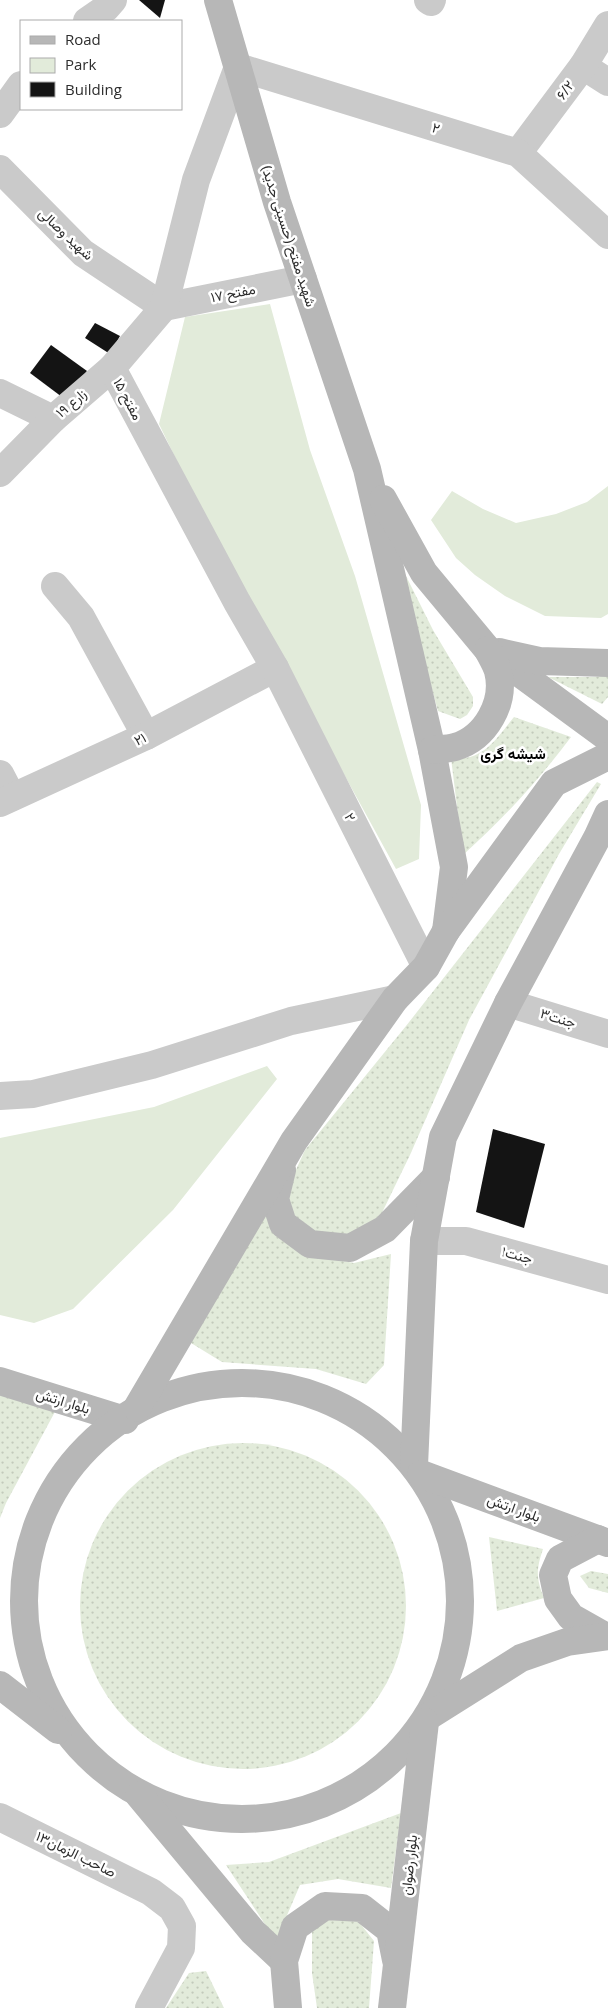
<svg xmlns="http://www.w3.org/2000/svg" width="608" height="2008" font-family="'Open Sans',Vazirmatn,sans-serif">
<defs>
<pattern id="grass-dots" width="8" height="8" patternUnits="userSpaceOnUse" patternTransform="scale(1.25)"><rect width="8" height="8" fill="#e2ebda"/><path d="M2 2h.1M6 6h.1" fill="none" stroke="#c2cabb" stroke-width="1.8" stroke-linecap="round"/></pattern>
</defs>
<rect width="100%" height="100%" fill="#fff"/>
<!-- grass -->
<g fill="url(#grass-dots)">
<polygon points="394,552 433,630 473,697 473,706 467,715 460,719 438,711"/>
<polygon points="608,675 608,697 602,704 548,677 595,677"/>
<path d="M 514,717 L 571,737 C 538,781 504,818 463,855 L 451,758 C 483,762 496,739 514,717 Z"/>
<polygon points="597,782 601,784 559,854 469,1020 410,1155 377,1223 348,1236 314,1235 293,1219 284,1196 305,1150 406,1026"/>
<polygon points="266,1215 304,1254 354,1263 391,1254 384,1365 366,1384 316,1369 222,1362 191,1343 189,1308"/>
<polygon points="0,1390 57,1408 6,1503 0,1518"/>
<circle cx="243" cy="1606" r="163"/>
<path d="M 489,1537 L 543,1549 C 536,1570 536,1578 544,1598 L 497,1611 Z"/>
<polygon points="591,1571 608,1574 608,1593 589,1588 580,1576"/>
<polygon points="401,1813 391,1888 338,1879 300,1885 276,1941 226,1865 269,1862"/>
<polygon points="333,1915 355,1917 374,1941 369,2008 317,2008 312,1973 312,1931"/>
<polygon points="206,1971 224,2008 166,2008 189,1973"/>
</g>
<!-- park -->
<g fill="#e2ebda">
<polygon points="270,304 310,450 355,576 421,805 419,859 396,869 211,532 159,424 185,317"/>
<polygon points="608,486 608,614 601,618 545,616 505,596 475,575 456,558 431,520 452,491 483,509 516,523 556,514 587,502"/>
<polygon points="267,1066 277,1079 173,1210 73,1309 34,1323 0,1315 0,1138 154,1107"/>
</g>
<!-- building -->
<g fill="#141414">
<polygon points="139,0 165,0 160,18"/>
<polygon points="95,323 120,336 110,354 85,338"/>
<polygon points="51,345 87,371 66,400 30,373"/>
<polygon points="493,1129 545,1144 524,1228 476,1212"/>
</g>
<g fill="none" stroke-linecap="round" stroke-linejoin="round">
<!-- street -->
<g stroke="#cacaca" stroke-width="28">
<polyline points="428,0 431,2 432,0"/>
<polyline points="87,21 106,8 113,0"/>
<polyline points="583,66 608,82"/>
<polyline points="0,114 21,85"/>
<polyline points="518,153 583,66 608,25"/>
<polyline points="0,169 83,253 164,307 303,279"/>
<polyline points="0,393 53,419 112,368"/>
<polyline points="0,473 53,419"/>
<polyline points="55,586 81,617 146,736"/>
<polyline points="0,774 12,797"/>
<polyline points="0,803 146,736 275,668"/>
<polyline points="426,967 275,668 237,602 112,368 164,307 196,180 238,67 518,153 608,235"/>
<polyline points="508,1003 608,1034"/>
<polyline points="0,1096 33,1094 152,1065 291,1021 395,999"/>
<polyline points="424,1241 466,1241 608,1280"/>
<polyline points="0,1817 151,1892 172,1908 182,1926 181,1948 149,2008"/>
</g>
<!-- secondary -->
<g stroke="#b7b7b7" stroke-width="28">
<polyline points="218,0 277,202 367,469 432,750 454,867 446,931"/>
<polyline points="383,499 424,573 488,650 608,738"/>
<polyline points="499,652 539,661 608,663"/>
<path d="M 432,750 C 439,749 448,749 455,747 C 486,738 506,702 498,671 C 496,664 491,656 488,650"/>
<polyline points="282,1170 275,1199 283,1224 310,1244 350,1248 385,1229 436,1177"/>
<polyline points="0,1381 125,1420"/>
<circle cx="242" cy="1601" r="218"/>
<polyline points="137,1408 294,1141 395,999 426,967 446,931 554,783 608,756"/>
<polyline points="414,1466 424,1241 443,1137 508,1003 597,838 608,814"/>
<polyline points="421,1474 608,1543"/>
<polyline points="598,1539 560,1559 553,1575 558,1599 571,1617 603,1635"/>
<polyline points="0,1685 58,1730"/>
<polyline points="429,1716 521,1658 567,1642 608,1636"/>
<polyline points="139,1795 253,1932 284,1961"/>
<polyline points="288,2008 284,1961 295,1927 325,1906 362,1908 390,1930 396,1960"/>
<polyline points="392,2008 425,1722"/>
</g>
</g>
<g text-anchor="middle" stroke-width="5" stroke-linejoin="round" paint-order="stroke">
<!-- street labels -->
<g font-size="14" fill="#2d2d2d" stroke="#fff">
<text transform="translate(565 90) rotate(-54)" y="5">۶/۲</text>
<text transform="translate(436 128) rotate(17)" y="5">۲</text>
<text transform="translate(66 234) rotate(43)" y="5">شهید وصالی</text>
<text transform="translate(289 236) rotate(72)" y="5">شهید مفتح (حسینی جدید)</text>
<text transform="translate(233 293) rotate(-11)" y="5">مفتح ۱۷</text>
<text transform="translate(128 399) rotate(62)" y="5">مفتح ۱۵</text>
<text transform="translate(71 403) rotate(-41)" y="5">۱۹ زارع</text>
<text transform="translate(140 739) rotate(-25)" y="5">۲۱</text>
<text transform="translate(350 817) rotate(63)" y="5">۲</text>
<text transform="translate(558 1018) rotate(17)" y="5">جنت۳</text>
<text transform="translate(517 1255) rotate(15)" y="5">جنت۱</text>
<text transform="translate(63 1401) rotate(17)" y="5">بلوار ارتش</text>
<text transform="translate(514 1508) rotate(20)" y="5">بلوار ارتش</text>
<text transform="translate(76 1854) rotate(26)" y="5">صاحب الزمان۱۳</text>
<text transform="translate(409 1865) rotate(-84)" y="5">بلوار رضوان</text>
</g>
<!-- neighbourhood labels -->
<g font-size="15" font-weight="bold" fill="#000" stroke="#fff">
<text x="513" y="759">شیشه گری</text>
</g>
</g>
<!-- legend -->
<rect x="20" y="20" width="162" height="90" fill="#ffffff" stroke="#ababab"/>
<rect x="30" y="36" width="25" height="8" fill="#b7b7b7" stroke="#ababab"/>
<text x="65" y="45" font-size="15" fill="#2d2d2d">Road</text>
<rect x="30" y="58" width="25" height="15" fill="#e2ebda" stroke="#ababab"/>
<text x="65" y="70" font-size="15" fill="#2d2d2d">Park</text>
<rect x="30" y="82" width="25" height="15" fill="#141414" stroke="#ababab"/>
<text x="65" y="95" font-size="15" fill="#2d2d2d">Building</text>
</svg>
